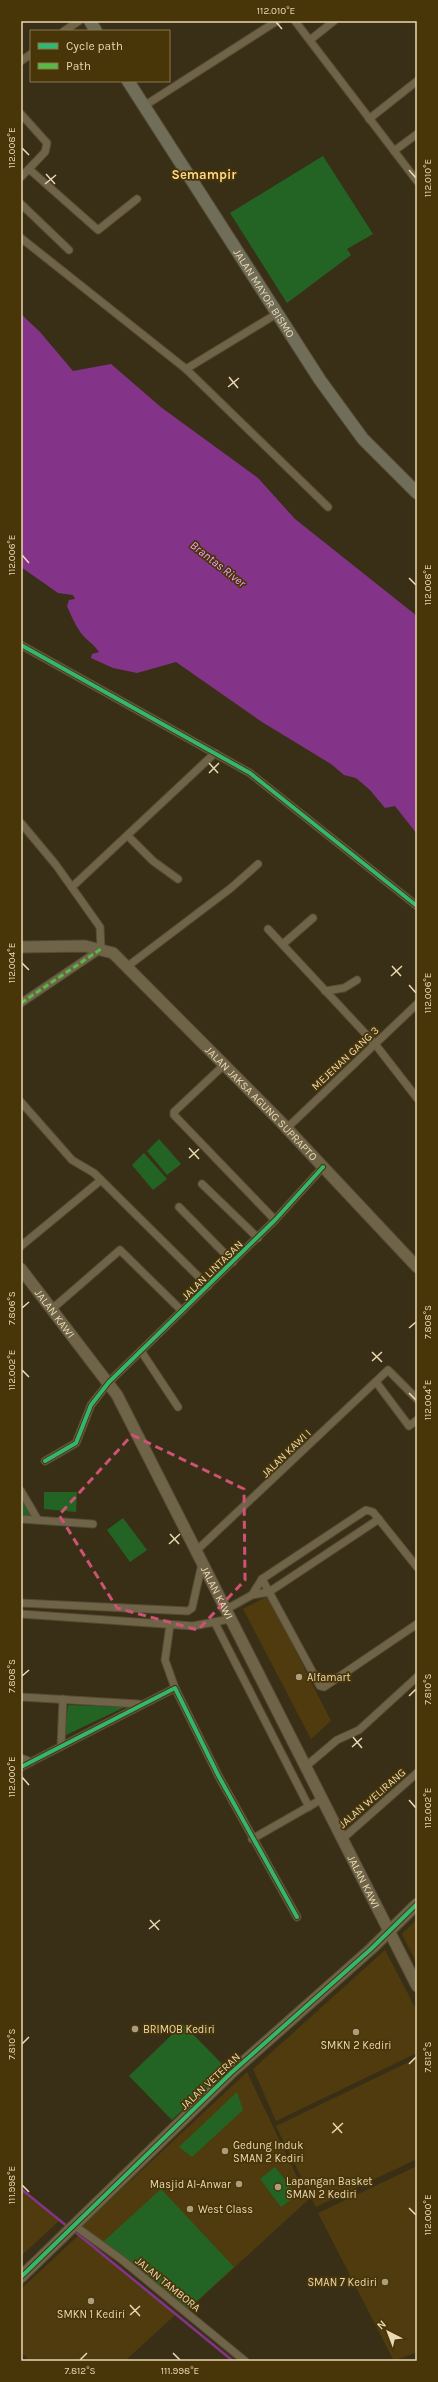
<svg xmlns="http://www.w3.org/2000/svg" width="438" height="2382" font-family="Karla,sans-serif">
<rect width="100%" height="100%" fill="#392f17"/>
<!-- built -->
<g fill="#4f3b0d">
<polygon points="268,1596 331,1721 311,1739 243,1609"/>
<polygon points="417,1919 417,1964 402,1934"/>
<polygon points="385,1950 417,2011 417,2053 276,2121 253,2069"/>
<polygon points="417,2058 417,2159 316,2207 276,2126"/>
<polygon points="247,2072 308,2200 187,2311 82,2226"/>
<polygon points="417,2166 417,2352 394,2361 318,2213"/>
<polygon points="21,2187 60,2220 21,2256"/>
<polygon points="80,2234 176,2314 125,2361 30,2361 21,2352 21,2289"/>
</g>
<!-- green -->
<g fill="#236424">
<polygon points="323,156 373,234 347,249 351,255 287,303 230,213"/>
<polygon points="159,1139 181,1164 167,1175 147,1151"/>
<polygon points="144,1153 167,1179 153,1190 132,1165"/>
<polygon points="44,1492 77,1492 76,1512 44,1509"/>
<polygon points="21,1497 33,1516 21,1516"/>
<polygon points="123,1518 147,1550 130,1562 107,1530"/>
<polygon points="68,1705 125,1707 64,1736"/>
<polygon points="183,2024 226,2068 172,2120 129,2076"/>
<polygon points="237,2092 243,2110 192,2157 179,2147"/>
<polygon points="275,2167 297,2195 281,2207 260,2179"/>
<polygon points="161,2189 234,2267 187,2310 103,2242"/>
</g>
<!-- water -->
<path fill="#843488" d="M 21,314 L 40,332 L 73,371 L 111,364 L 162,408 L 258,478 L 295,519 L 417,616 L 417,834 L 395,806 L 385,808 L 370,790 L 356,778 L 344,775 L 331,764 L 262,722 L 176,662 L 137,673 L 113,668 L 91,658 L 92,654 L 99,652 C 94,644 86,640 81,633 C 75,625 71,615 67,606 L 69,600 L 75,599 L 73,595 L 58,593 L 21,567 Z"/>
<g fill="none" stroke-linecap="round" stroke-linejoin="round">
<!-- stream -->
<g stroke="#843488" stroke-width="2.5">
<polyline points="21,2189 68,2227"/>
<polyline points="74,2231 233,2361"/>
</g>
<defs>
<g id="minor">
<polyline points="295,21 417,181"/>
<polyline points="64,31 79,21"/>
<polyline points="310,40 334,21"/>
<polyline points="21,61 31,54"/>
<polyline points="144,106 277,21"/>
<polyline points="21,114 47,143 45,152 21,177"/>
<polyline points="369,119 417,81"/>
<polyline points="394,151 417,134"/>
<polyline points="29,169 98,230 137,199"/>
<polyline points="21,204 69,250"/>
<polyline points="21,238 186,369 328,507"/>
<polyline points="186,369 278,313"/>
<polyline points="21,645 250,773 417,906"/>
<polyline points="21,823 56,865 100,927 101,949 21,1003"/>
<polyline points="128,836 153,861 178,879"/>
<polyline points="72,887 215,753"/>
<polyline points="268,929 375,1044 417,1098"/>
<polyline points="283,944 313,918"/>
<polyline points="128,966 231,888 258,864"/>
<polyline points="325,991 344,988 357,980"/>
<polyline points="225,1064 174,1112 174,1115 275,1220"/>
<polyline points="21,1102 72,1160 94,1173 208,1286"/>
<polyline points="287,1128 417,1004"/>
<polyline points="202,1184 258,1238"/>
<polyline points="179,1207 233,1262"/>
<polyline points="21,1246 101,1180"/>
<polyline points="52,1309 120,1250 182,1311"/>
<polyline points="141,1351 178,1407"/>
<polyline points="376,1382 409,1426 417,1420"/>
<polyline points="45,1461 76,1443 91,1405 109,1382 275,1220 323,1167"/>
<polyline points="21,1491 38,1520"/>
<polyline points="21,1519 93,1524"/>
<polyline points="196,1551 388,1370 417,1399"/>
<polyline points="262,1579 320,1686 324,1687 417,1624"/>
<polyline points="252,1595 262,1579 366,1510 373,1512 417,1567"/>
<polyline points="21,1603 188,1611 192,1608 202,1564"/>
<polyline points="225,1610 252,1595 269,1592 379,1519"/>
<polyline points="21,1614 193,1626 230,1619"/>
<polyline points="215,1623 309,1807"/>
<polyline points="170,1625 165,1660 175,1688"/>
<polyline points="21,1697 139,1704"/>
<polyline points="61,1746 63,1699"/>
<polyline points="21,1758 31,1762"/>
<polyline points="21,1767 175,1688 218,1775 297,1917"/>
<polyline points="305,1767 337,1740 359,1730 417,1677"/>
<polyline points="252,1839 322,1799"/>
<polyline points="341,1840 417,1773"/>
<polyline points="75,2226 121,2259 245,2361"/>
</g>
<g id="secondary">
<path id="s1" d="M 21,947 L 85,946 L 113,953 L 279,1120 L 417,1267"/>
<path id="s2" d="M 21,1269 L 117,1395 L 417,1986"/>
<polyline points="21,2277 231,2073 371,1949 417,1904"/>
</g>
<g id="primary">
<polyline points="90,21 96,31"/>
<path id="s3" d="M 128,81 L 320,380 L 363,439 L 417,493"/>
</g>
</defs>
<!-- minor casing -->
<use href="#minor" stroke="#544b37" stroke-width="9"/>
<!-- secondary casing -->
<use href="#secondary" stroke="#544b37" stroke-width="13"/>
<!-- primary casing -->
<use href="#primary" stroke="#544b37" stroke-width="14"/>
<!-- minor -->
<use href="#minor" stroke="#706448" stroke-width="7"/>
<!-- secondary -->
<use href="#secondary" stroke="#706448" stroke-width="11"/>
<!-- primary -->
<use href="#primary" stroke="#706e58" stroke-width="12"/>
<!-- quiet -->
<polyline stroke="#58b947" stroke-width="3" stroke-dasharray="6 3" stroke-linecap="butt" points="21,1003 101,949"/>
<defs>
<g id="cycleway">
<polyline points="21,645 250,773 417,906"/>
<polyline points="45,1461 76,1443 91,1405 109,1382 275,1220 323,1167"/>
<polyline points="21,1767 175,1688 218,1775 297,1917"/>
<polyline points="21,2277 231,2073 371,1949 417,1904"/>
</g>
</defs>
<!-- cycleway casing -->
<use href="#cycleway" stroke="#483508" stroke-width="6"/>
<!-- cycleway -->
<use href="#cycleway" stroke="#33b770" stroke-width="4"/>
</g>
<!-- marked area -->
<path fill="none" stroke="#ce5275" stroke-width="3" stroke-dasharray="8 5" stroke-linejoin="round" d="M 132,1435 L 244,1489 L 245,1580 L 198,1630 L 117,1608 L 59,1515 Z"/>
<!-- ticks -->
<path fill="none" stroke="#ead8b3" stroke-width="1.5" d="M 276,22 L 282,29M 22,148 L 29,155M 409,170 L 416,178M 46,174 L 55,184M 45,184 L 56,175M 229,377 L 238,388M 228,387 L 239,378M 22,555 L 29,563M 409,578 L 416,585M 209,763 L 218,773M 209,773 L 219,763M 22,963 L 29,970M 392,966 L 401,976M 391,976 L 402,966M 409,985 L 416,993M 189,1148 L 199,1159M 189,1158 L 199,1149M 22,1308 L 29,1302M 409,1328 L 416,1322M 372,1352 L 382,1362M 372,1361 L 382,1352M 22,1370 L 29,1377M 409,1393 L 416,1400M 170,1534 L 179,1544M 169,1544 L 180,1534M 22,1676 L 29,1670M 409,1696 L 416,1689M 353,1737 L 362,1748M 352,1747 L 362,1738M 22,1777 L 29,1785M 409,1800 L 416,1808M 150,1920 L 159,1930M 149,1929 L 160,1920M 22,2044 L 29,2037M 409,2064 L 416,2057M 333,2123 L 342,2133M 332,2133 L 343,2123M 22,2185 L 29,2192M 409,2208 L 416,2215M 130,2305 L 140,2316M 130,2315 L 140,2306M 173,2353 L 180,2360M 80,2360 L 87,2353"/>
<!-- markers -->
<g fill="#ac9d7c" stroke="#483508" stroke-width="1.5">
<circle cx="299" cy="1677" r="4"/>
<circle cx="135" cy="2029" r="4"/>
<circle cx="356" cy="2032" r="4"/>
<circle cx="225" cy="2151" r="4"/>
<circle cx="239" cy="2184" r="4"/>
<circle cx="278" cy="2187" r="4"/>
<circle cx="190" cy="2209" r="4"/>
<circle cx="385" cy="2282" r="4"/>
<circle cx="91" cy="2301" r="4"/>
</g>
<g text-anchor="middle" stroke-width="3.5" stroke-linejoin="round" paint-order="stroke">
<!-- street labels -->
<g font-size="11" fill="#ead8b3" stroke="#483508">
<text dy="4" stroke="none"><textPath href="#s3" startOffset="252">JALAN MAYOR BISMO</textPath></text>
<text transform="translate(345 1058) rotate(-43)" y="4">MEJENAN GANG 3</text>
<text dy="4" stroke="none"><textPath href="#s1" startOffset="304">JALAN JAKSA AGUNG SUPRAPTO</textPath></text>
<text transform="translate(212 1270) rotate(-44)" y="4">JALAN LINTASAN</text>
<text dy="4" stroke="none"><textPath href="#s2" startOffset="56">JALAN KAWI</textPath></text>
<text transform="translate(286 1453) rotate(-44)" y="4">JALAN KAWI I</text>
<text dy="4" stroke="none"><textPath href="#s2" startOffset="380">JALAN KAWI</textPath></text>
<text transform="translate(372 1798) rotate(-41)" y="4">JALAN WELIRANG</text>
<text dy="4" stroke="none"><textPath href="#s2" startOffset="704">JALAN KAWI</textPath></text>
<text transform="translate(210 2081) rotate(-43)" y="4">JALAN VETERAN</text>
<text transform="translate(168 2284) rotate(39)" y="4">JALAN TAMBORA</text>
</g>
<!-- poi labels -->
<g font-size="11" fill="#ead8b3" stroke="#483508" text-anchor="start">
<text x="307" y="1681">Alfamart</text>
<text x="143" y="2033">BRIMOB Kediri</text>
<text x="356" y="2049" text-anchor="middle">SMKN 2 Kediri</text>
<text x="233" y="2149">Gedung Induk<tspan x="233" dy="13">SMAN 2 Kediri</tspan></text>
<text x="286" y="2185">Lapangan Basket<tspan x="286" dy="13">SMAN 2 Kediri</tspan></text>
<text x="231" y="2188" text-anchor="end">Masjid Al-Anwar</text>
<text x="198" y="2213">West Class</text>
<text x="377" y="2286" text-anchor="end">SMAN 7 Kediri</text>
<text x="91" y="2318" text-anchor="middle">SMKN 1 Kediri</text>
</g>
<!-- water labels -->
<g font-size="12" font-style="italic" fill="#f59efc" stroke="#483508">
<text transform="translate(218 564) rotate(38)" y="4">Brantas River</text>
</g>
<!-- quarter labels -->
<g font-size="13" font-weight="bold" fill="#fdd688" stroke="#483508">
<text x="204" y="179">Semampir</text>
</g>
</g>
<!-- border -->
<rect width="438" height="2382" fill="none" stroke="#483508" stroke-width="44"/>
<!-- legend -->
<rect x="30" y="30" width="140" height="52" fill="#483508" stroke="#89764c"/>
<rect x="38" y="43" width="20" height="6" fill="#33b770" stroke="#89764c"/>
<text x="66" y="50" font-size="12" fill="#ead8b3">Cycle path</text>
<rect x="38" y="63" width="20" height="6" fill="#58b947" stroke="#89764c"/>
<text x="66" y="70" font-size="12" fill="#ead8b3">Path</text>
<!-- north arrow -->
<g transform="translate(388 2332) rotate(318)" stroke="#483508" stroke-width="3" paint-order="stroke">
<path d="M0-3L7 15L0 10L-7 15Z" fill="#ead8b3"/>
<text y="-6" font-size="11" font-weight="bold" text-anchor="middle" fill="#ead8b3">N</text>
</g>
<rect x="22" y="22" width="394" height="2338" fill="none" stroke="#ead8b3" stroke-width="1.5"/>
<g font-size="10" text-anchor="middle" fill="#ead8b3">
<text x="276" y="14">112.010°E</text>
<text transform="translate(11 148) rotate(-90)" y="4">112.008°E</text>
<text transform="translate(427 178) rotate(-90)" y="4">112.010°E</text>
<text transform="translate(11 555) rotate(-90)" y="4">112.006°E</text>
<text transform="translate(427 585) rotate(-90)" y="4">112.008°E</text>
<text transform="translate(11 963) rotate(-90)" y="4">112.004°E</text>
<text transform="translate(427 993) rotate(-90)" y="4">112.006°E</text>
<text transform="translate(11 1308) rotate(-90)" y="4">7.806°S</text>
<text transform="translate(427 1322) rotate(-90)" y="4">7.808°S</text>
<text transform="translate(11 1370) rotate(-90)" y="4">112.002°E</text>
<text transform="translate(427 1400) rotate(-90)" y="4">112.004°E</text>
<text transform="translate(11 1676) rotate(-90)" y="4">7.808°S</text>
<text transform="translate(427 1689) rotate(-90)" y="4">7.810°S</text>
<text transform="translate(11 1777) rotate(-90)" y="4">112.000°E</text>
<text transform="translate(427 1808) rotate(-90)" y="4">112.002°E</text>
<text transform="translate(11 2044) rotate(-90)" y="4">7.810°S</text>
<text transform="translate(427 2057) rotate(-90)" y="4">7.812°S</text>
<text transform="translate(11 2185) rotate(-90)" y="4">111.998°E</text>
<text transform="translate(427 2215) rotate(-90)" y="4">112.000°E</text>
<text x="80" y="2374">7.812°S</text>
<text x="180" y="2374">111.998°E</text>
</g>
</svg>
